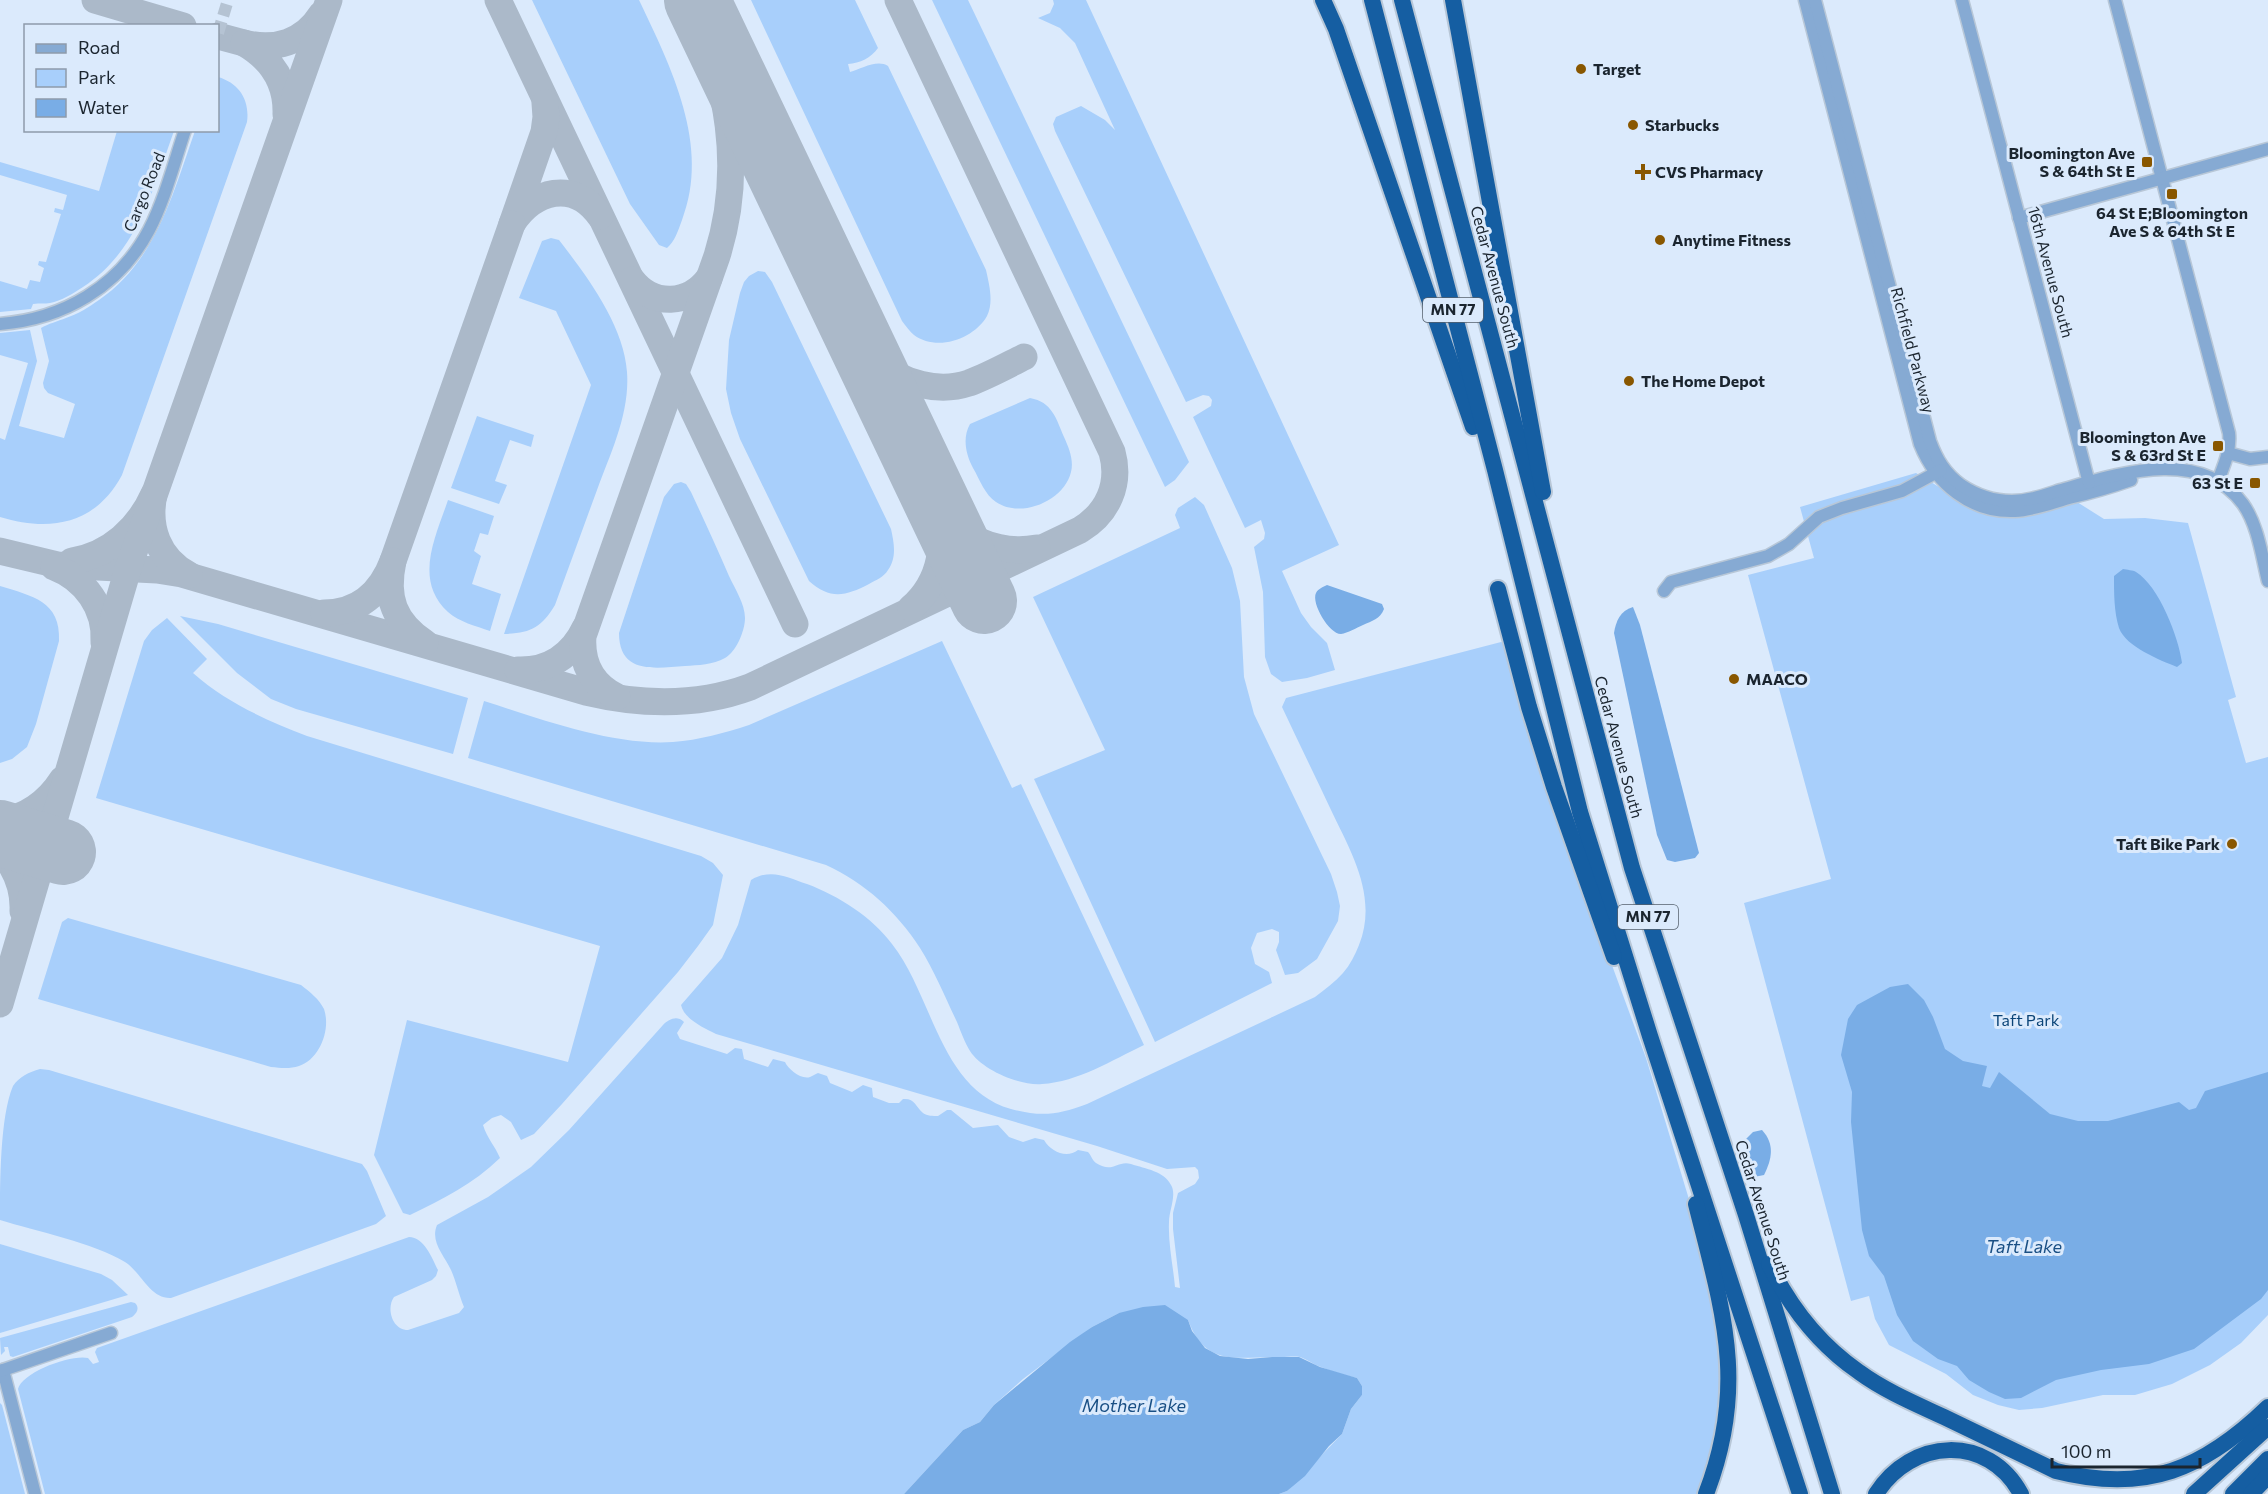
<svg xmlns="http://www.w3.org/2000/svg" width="2268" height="1494" font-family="Commissioner,sans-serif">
<rect width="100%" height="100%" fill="#dbeafc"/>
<!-- green -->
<g fill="#a8cffb">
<path d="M 532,0 L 639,0 C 671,67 711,146 682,220 C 678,231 675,241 667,248 L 659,245 L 630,204 Z"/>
<path d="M 751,0 L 855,0 L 878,48 C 871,58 860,63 848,64 L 850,72 C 861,69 877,59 888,66 L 986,270 C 989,284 994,302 987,316 C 974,339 937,352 914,335 C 910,332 906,326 902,321 Z"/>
<polygon points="932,0 968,0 1189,462 1175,480 1165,487"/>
<polygon points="1053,0 1086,0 1339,545 1282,571 1301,613 1311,627 1327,643 1335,670 1307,678 1282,682 1271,674 1265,657 1263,592 1254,547 1264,539 1265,533 1261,520 1245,528 1193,417 1211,406 1212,400 1209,396 1203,395 1186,402 1055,131 1053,124 1056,117 1081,106 1105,120 1115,130 1075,43 1060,28 1038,18 1050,13 1054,4"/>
<path d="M 218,77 C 239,83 250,100 247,122 L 122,475 C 95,525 50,532 0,517 L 0,438 L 5,440 L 28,363 L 0,355 L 0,333 L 30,330 L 37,361 L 19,426 L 64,438 L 75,404 L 48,393 L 44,388 L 43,383 L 49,361 L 41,328 C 48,324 58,321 66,318 C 78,314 89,307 99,300 C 156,261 173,193 195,131 L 218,130 Z"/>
<path d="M 117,131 L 174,131 C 153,189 138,251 83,287 C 74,293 61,301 50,303 C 45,304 40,303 33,304 L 31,309 L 0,312 L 0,281 L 27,289 L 30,280 L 40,282 L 44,268 L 38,265 L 39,261 L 46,262 L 61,214 L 54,212 L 55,208 L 63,210 L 67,195 L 0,175 L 0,162 L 99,191 Z"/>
<path d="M 551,238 L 559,240 C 586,275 624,325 627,372 C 630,413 611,452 597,490 C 583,528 569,567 555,605 C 541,628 531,633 504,634 L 591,385 L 556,311 L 519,298 L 542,241 Z"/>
<path d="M 758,271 L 765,272 L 772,282 L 891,529 C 894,543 897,557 888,570 C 884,577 876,580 869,584 C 846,596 830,600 809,581 L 740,439 L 731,413 L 726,389 L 729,340 L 740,293 L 744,282 L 749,276 Z"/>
<path d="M 1030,398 C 1052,402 1056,418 1064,437 C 1069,448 1074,460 1071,472 C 1064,501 1021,519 996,502 C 985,495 980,480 973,468 C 966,455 962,438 970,424 Z"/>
<polygon points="477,416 534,435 531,447 510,440 495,481 507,485 499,504 451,488"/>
<polygon points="1916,473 1972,507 2077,502 2104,519 2145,518 2188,523 2236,697 2228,700 2246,763 2268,757 2268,1315 2241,1343 2210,1365 2172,1384 2135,1395 2103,1395 2042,1408 2019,1410 1998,1405 1973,1395 1946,1374 1889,1345 1875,1319 1869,1296 1851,1301 1744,903 1831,879 1748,575 1814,558 1800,507"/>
<path d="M 681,482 L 686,484 L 691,492 C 704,520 717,548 729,576 C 735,589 745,604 745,618 C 745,631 736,652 725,658 C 713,665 698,665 685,666 C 656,668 619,675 619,633 L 664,497 L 674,484 Z"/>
<polygon points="1195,497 1204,505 1232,568 1240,601 1244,677 1254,714 1331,874 1337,892 1340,906 1338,921 1317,959 1298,973 1285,975 1276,950 1279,942 1279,932 1272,929 1257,933 1251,948 1255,964 1269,972 1272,983 1155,1042 1034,779 1105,750 1033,597 1180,528 1175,515 1178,508"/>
<path d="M 448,500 L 494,516 L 488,535 L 480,533 L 474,551 L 481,556 L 472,584 L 501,594 L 490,631 C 476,626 459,622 448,612 C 413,580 436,536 448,500 Z"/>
<path d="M 0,586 C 32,596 61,601 59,641 L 36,724 L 27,747 L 12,759 L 0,763 Z"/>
<polygon points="180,616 218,624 468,698 453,754 296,709 271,699 237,673"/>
<path d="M 167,618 L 207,659 L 193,673 C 227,703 266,720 307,736 L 701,856 L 713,863 L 723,875 L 713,925 L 698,946 L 678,972 L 562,1104 L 534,1134 L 521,1140 L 511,1122 L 501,1115 L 492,1118 L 483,1125 C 487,1138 495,1146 500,1158 C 473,1184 443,1199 410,1215 L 403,1213 L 374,1155 L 407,1020 L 568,1062 L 600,946 L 96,798 L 144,641 L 152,630 Z"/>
<path d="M 942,641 L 1012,788 L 1021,784 L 1144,1045 C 1112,1060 1078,1082 1042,1084 C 1020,1086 982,1070 970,1051 C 965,1043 961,1032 957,1022 C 945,997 935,972 920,948 C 897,912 865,883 826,865 L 468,758 L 484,701 C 541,719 613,746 673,742 C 699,740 725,733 749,725 Z"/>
<path d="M 1501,642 L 1507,644 L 1545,770 L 1613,968 L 1646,1058 L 1702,1242 L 1723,1333 L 1725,1412 L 1704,1494 L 1279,1494 L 1287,1491 L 1342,1434 L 1351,1409 L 1362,1395 L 1362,1386 L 1357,1378 C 1345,1375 1333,1372 1321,1367 C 1314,1365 1307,1359 1300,1357 C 1295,1356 1287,1357 1281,1357 C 1239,1356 1206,1369 1188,1320 L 1119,1313 L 1092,1327 L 1023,1379 L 994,1405 L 980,1422 L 963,1430 L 904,1494 L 45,1494 L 18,1389 C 22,1372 72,1354 88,1358 L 93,1364 L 99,1362 L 95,1352 L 97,1348 L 409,1237 C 424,1237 432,1258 438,1270 L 436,1276 L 432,1280 L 394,1297 C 386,1308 392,1330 408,1330 L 459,1313 L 464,1307 C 459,1295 456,1281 451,1270 C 444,1255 430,1242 437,1225 L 488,1197 L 531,1167 L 569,1130 L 663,1025 C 669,1019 677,1015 684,1022 L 677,1033 L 680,1039 L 727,1054 L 735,1048 L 742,1049 L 744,1059 L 768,1067 L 773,1059 L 785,1062 C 788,1069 801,1080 810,1077 C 813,1076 815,1074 818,1073 L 827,1076 L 830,1083 L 852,1092 L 863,1085 L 872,1088 L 873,1097 L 889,1103 L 899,1103 L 903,1099 C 915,1098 915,1106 923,1113 C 927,1116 933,1116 938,1116 L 947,1110 L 951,1110 L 973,1128 L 998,1125 L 1009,1137 L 1023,1142 L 1035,1138 L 1044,1140 C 1051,1152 1067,1159 1078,1150 L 1088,1152 C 1091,1155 1092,1160 1096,1163 C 1113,1174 1117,1160 1131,1164 C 1146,1169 1164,1171 1171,1185 C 1177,1195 1169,1210 1169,1222 C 1168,1243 1173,1265 1175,1287 L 1180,1288 L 1173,1229 L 1173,1213 L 1178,1193 L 1195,1184 L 1199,1178 L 1198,1170 L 1195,1167 L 1167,1169 L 1097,1146 L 716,1034 C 704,1028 684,1019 681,1005 L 722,958 L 738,925 L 751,880 C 771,868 787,877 807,884 C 839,896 872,917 892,944 C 933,996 940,1089 1011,1109 C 1041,1117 1058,1115 1087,1104 L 1315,997 C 1325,989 1335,982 1343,973 C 1350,965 1355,955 1359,945 C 1378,897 1352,854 1331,810 C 1315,776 1298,741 1282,707 L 1286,698 Z"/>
<path d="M 68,918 L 301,985 C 310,992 319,999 324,1009 C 331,1029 320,1059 299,1066 C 290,1069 281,1068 271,1067 L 38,999 L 62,922 Z"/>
<path d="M 40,1069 L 49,1070 L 362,1164 L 367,1171 L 386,1216 L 376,1224 L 171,1298 C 150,1299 141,1272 125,1262 C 94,1243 35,1231 0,1220 C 0,1184 0,1116 13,1086 C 19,1077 29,1072 40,1069 Z"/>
<polygon points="0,1244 101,1274 112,1280 128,1295 0,1333"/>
<path d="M 131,1302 L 135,1303 C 140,1308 137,1313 132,1317 L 13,1357 L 10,1356 L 8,1347 L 4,1347 L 5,1351 L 1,1355 L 0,1338 Z"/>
<polygon points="0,1403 2,1405 25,1494 0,1494"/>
</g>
<!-- water -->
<g fill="#79ade6">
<path d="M 2123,569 C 2127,570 2133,570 2136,572 C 2159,586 2179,638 2182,663 L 2177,667 C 2160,660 2126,647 2119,628 C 2114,612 2114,593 2114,576 Z"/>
<path d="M 1327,585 L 1382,604 L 1384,609 C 1380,619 1372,621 1363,625 C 1356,628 1348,633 1341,634 C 1329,634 1311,603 1316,593 C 1318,589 1323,587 1327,585 Z"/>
<path d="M 1633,607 L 1640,625 L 1699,853 L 1695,858 L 1675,862 L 1667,860 L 1657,835 L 1614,633 C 1616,621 1620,611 1633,607 Z"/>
<polygon points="1908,984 1924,1000 1933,1017 1945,1049 1963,1061 1987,1066 1982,1086 1990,1088 1999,1072 2050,1114 2078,1121 2108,1121 2179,1102 2189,1110 2196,1108 2205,1091 2268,1072 2268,1290 2261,1299 2194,1349 2149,1364 2101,1370 2056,1380 2021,1398 2005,1399 1989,1392 1969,1380 1957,1366 1938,1359 1913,1341 1897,1315 1884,1276 1869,1256 1862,1230 1851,1122 1852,1092 1841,1055 1848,1019 1857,1005 1890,987"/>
<path d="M 1762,1130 C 1775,1144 1772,1159 1764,1175 L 1754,1177 L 1751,1173 L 1743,1142 L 1753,1132 Z"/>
<polygon points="1165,1305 1188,1320 1192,1331 1205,1348 1220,1356 1248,1359 1272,1357 1299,1357 1320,1367 1357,1378 1362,1386 1362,1395 1351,1409 1342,1434 1329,1446 1305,1476 1287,1491 1279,1494 904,1494 963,1430 980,1422 994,1405 1070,1342 1092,1327 1119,1313 1143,1307"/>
</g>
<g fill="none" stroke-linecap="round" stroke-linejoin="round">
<!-- taxiway -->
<g stroke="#abb9c9" stroke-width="27">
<polyline points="95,0 183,26"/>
<polyline points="498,0 795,624"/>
<polyline points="218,36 244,43"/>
<path d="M 545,103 L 546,117 L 544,132 L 512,224 C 533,190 574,179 600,216"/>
<path d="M 286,114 C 287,82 272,59 244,43 C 275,51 304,42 321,15"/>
<path d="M 632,280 C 653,307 689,305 709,278"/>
<path d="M 842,303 C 853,322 862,346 879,362 C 902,384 939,393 969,383 C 988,376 1006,366 1024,357"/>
<path d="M 0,551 L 58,565 L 157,570 L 182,574 L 586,692 C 641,705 696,707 750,687 L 1080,530 C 1108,513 1121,484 1112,452 L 898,0"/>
<path d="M 72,561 C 110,555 139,528 154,494 C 147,527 158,559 189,575"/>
<polyline points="393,561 512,224"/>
<path d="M 54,567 C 85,579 106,608 104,642"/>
<path d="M 911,608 C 943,580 945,543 938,504 C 947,513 954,524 964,532 C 984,547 1012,553 1037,548"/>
<path d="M 324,613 C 359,613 381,593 393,561 C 385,598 394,622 425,643"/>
<path d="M 518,670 C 548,671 572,656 585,628"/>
<path d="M 617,697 C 592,685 581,663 583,636 L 717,256 C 745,167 727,84 693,0"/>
<path d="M 0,821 C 26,818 48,802 62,780"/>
<path d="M 0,850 C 15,867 24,888 23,911"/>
<polyline points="0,1004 128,569 329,0"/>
</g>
<!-- runway -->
<g stroke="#abb9c9" stroke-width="66">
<polyline points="697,0 984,601"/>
<polyline points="0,833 63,852"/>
</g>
<!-- minor-tunnel -->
<polyline stroke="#b5c3d3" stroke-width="12" stroke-dasharray="12 6" stroke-linecap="butt" points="218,33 228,0"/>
<defs>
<g id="minor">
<path d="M 1805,0 L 1920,444 C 1936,484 1971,513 2015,511 C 2034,510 2052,503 2069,498 C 2090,493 2111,487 2131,480"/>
<path d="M 1815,0 L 1930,441 C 1937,460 1945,473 1961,485 C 1976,495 1994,501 2012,501 C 2029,501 2045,495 2061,490 C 2118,474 2200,446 2243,504 C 2258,525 2262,557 2268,581"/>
<polyline points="1962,0 2089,483"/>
<path d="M 2115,0 L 2229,433 C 2231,450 2224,465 2218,481"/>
<polyline points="2019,218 2268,149"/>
<path d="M 0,324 C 63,319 119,287 149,230 C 165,199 174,163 185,130"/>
<polyline points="2228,453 2250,459 2268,457"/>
<polyline points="1664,591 1671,582 1768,556 1789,544 1819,517 1842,508 1902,491 1941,470"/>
<polyline points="3,1370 35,1494"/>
<polyline points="0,1371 111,1333"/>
</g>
<g id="highway">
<polyline points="1323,0 1336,29 1473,427"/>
<polyline points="1372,0 1495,470 1580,812 1650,1036 1800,1494"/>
<polyline points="1402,0 1632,868 1746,1215 1832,1494"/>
<polyline points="1453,0 1543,492"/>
<polyline points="1498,589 1529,707 1554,787 1614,957"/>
<path d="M 1696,1204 C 1723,1312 1748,1385 1706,1494"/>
<path d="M 1769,1264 C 1790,1307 1820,1345 1859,1372 C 1885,1391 1916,1404 1944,1417 C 1982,1435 2019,1453 2056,1471 C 2146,1494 2204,1469 2268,1407"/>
<path d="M 1876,1494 C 1911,1438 1988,1433 2021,1494"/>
<polyline points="2194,1494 2268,1427"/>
<polyline points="2233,1494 2268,1459"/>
<polyline points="2251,1494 2268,1476"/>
</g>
</defs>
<!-- minor casing -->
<use href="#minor" stroke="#b8c7d7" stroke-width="15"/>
<!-- highway casing -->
<use href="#highway" stroke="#b8c7d7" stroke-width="20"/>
<!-- minor -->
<use href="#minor" stroke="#86aad3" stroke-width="12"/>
<!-- highway -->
<use href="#highway" stroke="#155ea2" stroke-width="16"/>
</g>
<!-- markers -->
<g fill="#895700" stroke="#dbeafc" stroke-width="2">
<circle cx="1581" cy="69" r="6"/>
<circle cx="1633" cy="125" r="6"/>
<rect x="2141" y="156" width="12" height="12" rx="3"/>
<path d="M1640 163h6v6h6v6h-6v6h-6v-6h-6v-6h6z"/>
<rect x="2166" y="188" width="12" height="12" rx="3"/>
<circle cx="1660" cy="240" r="6"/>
<circle cx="1629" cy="381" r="6"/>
<rect x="2212" y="440" width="12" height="12" rx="3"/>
<rect x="2249" y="477" width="12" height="12" rx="3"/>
<circle cx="1734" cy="679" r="6"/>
<circle cx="2232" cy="844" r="6"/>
</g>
<g text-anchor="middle" stroke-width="6" stroke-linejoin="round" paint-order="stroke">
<!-- shield labels -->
<g fill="#dbeafc" stroke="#55606c" stroke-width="1.5">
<rect x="1423" y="298" width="60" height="24" rx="4.5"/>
<rect x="1618" y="905" width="60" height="24" rx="4.5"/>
</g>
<g font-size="15" font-weight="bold" fill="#1b252f">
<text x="1453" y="315">MN 77</text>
<text x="1648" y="922">MN 77</text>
</g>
<!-- poi labels -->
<g font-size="16" font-weight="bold" fill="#1b252f" stroke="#dbeafc" text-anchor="start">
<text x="1593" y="75">Target</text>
<text x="1645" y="131">Starbucks</text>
<text x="2135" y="159" text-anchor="end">Bloomington Ave<tspan x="2135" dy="18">S &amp; 64th St E</tspan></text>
<text x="1655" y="178">CVS Pharmacy</text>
<text x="2172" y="219" text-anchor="middle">64 St E;Bloomington<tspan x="2172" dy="18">Ave S &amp; 64th St E</tspan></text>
<text x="1672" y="246">Anytime Fitness</text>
<text x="1641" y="387">The Home Depot</text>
<text x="2206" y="443" text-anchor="end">Bloomington Ave<tspan x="2206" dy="18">S &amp; 63rd St E</tspan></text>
<text x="2243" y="489" text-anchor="end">63 St E</text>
<text x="1746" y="685">MAACO</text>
<text x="2220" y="850" text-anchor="end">Taft Bike Park</text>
</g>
<!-- street labels -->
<g font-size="16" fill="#1b252f" stroke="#dbeafc">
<text transform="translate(144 192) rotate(-68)" y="6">Cargo Road</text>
<text transform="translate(2051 272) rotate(75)" y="6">16th Avenue South</text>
<text transform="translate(1495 277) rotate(75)" y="6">Cedar Avenue South</text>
<text transform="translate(1913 350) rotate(75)" y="6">Richfield Parkway</text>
<text transform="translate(1619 747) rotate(75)" y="6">Cedar Avenue South</text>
<text transform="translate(1763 1210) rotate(72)" y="6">Cedar Avenue South</text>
</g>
<!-- park labels -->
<g font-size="16" fill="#0a4477" stroke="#dbeafc">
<text x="2026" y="1026">Taft Park</text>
</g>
<!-- water labels -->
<g font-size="18" font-style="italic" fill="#194f84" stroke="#dbeafc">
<text x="2024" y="1253">Taft Lake</text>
<text x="1134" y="1412">Mother Lake</text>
</g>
</g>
<!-- legend -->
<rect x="24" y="24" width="195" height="108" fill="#dbeafc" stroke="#8e9baa" stroke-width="1.5"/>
<rect x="36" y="44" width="30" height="9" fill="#86aad3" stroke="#8e9baa" stroke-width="1.5"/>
<text x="78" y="54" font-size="18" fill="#1b252f">Road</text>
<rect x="36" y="69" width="30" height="18" fill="#a8cffb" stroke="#8e9baa" stroke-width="1.5"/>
<text x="78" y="84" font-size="18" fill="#1b252f">Park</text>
<rect x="36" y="99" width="30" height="18" fill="#79ade6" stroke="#8e9baa" stroke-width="1.5"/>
<text x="78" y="114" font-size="18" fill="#1b252f">Water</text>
<!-- scale -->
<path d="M2052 1458v9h148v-9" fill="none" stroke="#1b252f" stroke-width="3"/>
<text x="2061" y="1458" font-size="18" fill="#1b252f" stroke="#dbeafc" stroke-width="4.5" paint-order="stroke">100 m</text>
</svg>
